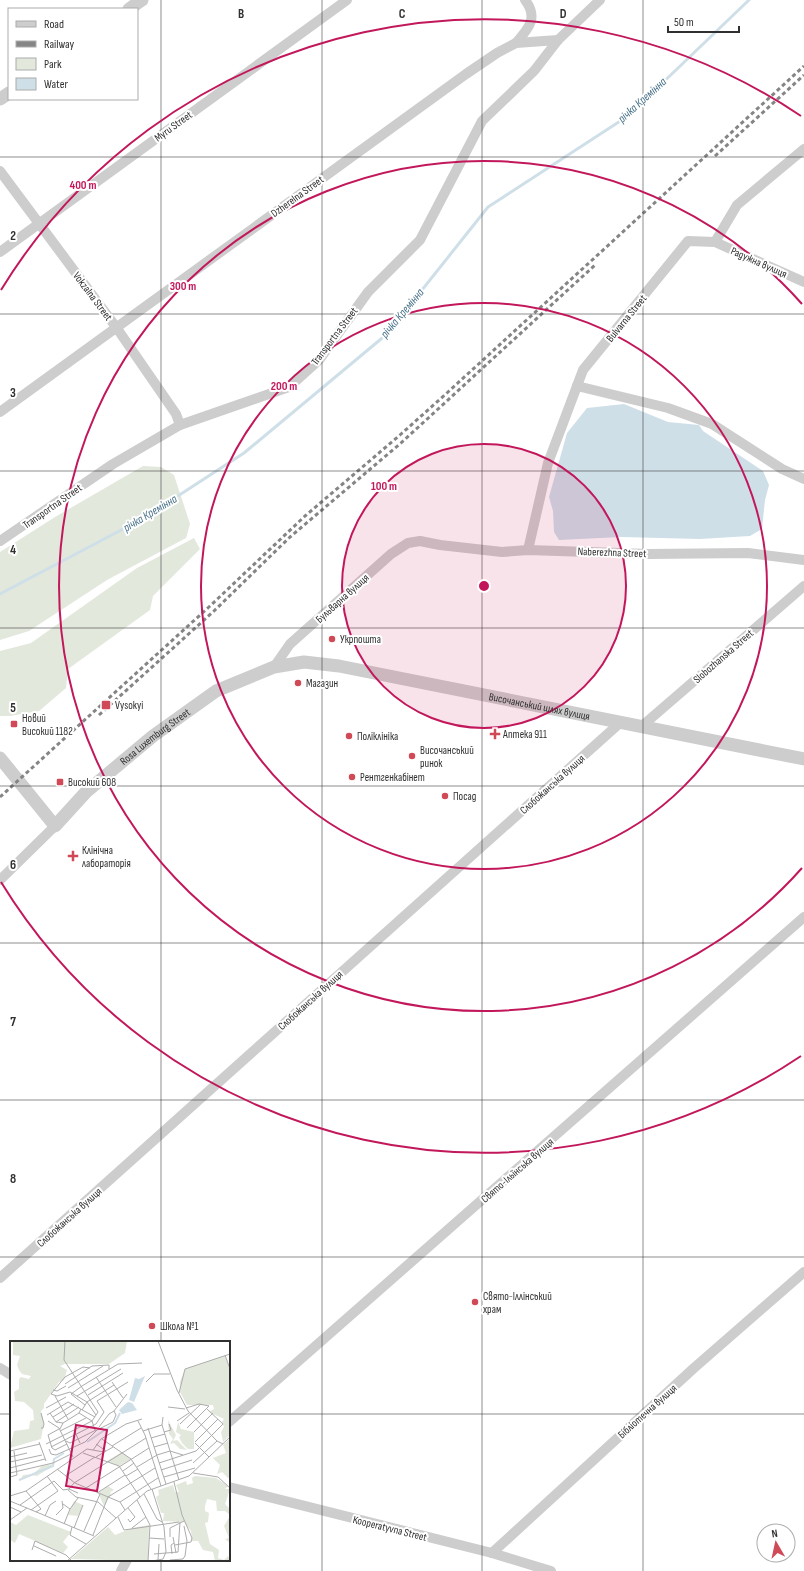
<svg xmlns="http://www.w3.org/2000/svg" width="804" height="1571" font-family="'Sofia Sans Condensed',sans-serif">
<rect width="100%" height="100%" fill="#fff"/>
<!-- green -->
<g fill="#e3e8dd">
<polygon points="143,466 161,467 174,475 190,524 186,538 107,580 29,631 0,640 0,552 55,517"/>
<polygon points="194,538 200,549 153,596 150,610 68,669 66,688 39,711 10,716 0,716 0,651 31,643 137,568"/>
</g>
<!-- water -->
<polygon fill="#cfdfe8" points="624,404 668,422 699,425 703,431 763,471 769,485 765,500 762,529 750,536 700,539 621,537 559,540 554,532 553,511 549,497 567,433 587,408"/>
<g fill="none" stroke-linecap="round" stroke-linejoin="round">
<!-- stream -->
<polyline stroke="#cfdfe8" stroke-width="3" points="0,594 144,518 244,453 387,334 488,207 628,116 749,0"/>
<!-- minor -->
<g stroke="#cdcdcd" stroke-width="10">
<path d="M 516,43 C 528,29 539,18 525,0"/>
<polyline points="0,171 116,327 176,414 180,425"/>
<polyline points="715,242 737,205 804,149"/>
<polyline points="0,252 347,0"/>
<polyline points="577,386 668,408 712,424 782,469 804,479"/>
<polyline points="0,412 466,74 497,53 516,43 558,40"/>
<polyline points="0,541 113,464 180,425 289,387 319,360 368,292 420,240 482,121 534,71 558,40 600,0"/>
<polyline points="528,550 548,463 583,370 688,241 715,242 804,282"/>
<polyline points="274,667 290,644 391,554 408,543 420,541 440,545 502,552 528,550 649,554 748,553 804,560"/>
<polyline points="642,726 804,586"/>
<polyline points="0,880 55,826"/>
<polyline points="0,1278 621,722"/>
<polyline points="0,1368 11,1375"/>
<polyline points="229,1422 804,917"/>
<polyline points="229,1487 492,1553 551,1571"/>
<polyline points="492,1553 694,1368 804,1272"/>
<polyline points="121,1571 127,1560"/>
</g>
<!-- tertiary -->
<g stroke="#cdcdcd" stroke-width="13">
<polyline points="129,9 142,0"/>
<polyline points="0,99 9,93"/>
<path id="s1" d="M 0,758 L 55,826 L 86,792 L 153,736 L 216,691 L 274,667 L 304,662 L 339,666 L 804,759"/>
</g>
<!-- rail -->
<g stroke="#858585" stroke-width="3" stroke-dasharray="4 3" stroke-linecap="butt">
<polyline points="715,156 804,75"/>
<polyline points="99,715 214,611 290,537 401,443 595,265"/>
<polyline points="0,797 210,606 305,516 400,435 448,392 804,66"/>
</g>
</g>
<!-- grid -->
<path fill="none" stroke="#303030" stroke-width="1" stroke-opacity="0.55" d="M 161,0 L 161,1342M 322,0 L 322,1571M 482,0 L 482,1571M 643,0 L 643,1571M 0,157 L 804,157M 0,314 L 804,314M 0,471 L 804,471M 0,628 L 804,628M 0,786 L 804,786M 0,943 L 804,943M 0,1100 L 804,1100M 0,1257 L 804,1257M 0,1414 L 11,1414M 229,1414 L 804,1414M 161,1560 L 161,1571"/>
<!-- distance rings -->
<circle cx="484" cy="586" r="142" fill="#c2185b" fill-opacity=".12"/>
<g fill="none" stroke="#c2185b" stroke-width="2">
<circle cx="484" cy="586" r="142"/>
<circle cx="484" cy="586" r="283"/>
<path d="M802 868A425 425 0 1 1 802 304"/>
<path d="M801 1056A567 567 0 0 1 1 882M1 290A567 567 0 0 1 801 116"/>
</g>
<!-- markers -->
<g fill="#d04956" stroke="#fff" stroke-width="1.5">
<circle cx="332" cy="639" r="4"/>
<circle cx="298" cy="683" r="4"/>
<rect x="101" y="700" width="10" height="10" rx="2"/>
<rect x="10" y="720" width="8" height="8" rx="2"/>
<path d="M493 728h4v4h4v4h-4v4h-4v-4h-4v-4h4z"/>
<circle cx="349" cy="736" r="4"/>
<circle cx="412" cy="756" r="4"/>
<circle cx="352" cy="777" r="4"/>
<rect x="56" y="778" width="8" height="8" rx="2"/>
<circle cx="445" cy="796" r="4"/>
<path d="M71 850h4v4h4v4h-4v4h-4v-4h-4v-4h4z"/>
<circle cx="475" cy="1302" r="4"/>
<circle cx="152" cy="1326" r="4"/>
</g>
<g text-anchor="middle" stroke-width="4" stroke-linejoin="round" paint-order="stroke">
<!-- street labels -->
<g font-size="11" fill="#303030" stroke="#fff">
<text transform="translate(173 126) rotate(-36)" y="4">Myru Street</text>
<text transform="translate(297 196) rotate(-36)" y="4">Dzherelna Street</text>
<text transform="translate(759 262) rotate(24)" y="4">Радужна вулиця</text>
<text transform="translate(93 296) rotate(53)" y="4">Vokzalna Street</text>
<text transform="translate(626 318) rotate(-51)" y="4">Bulvarna Street</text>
<text transform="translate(334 336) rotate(-53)" y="4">Transportna Street</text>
<text transform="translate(52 506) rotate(-35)" y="4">Transportna Street</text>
<text transform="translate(612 552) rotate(2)" y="4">Naberezhna Street</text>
<text transform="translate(342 598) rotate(-42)" y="4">Бульварна вулиця</text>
<text transform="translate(723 656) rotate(-41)" y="4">Slobozhanska Street</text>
<text dy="4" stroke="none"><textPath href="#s1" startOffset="631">Височанський шлях вулиця</textPath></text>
<text dy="4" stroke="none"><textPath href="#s1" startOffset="222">Rosa Luxemburg Street</textPath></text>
<text transform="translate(552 784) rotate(-42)" y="4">Слобожанська вулиця</text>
<text transform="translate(310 1000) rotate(-42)" y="4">Слобожанська вулиця</text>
<text transform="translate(517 1170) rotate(-41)" y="4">Свято-Ільїнська вулиця</text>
<text transform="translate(69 1217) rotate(-42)" y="4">Слобожанська вулиця</text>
<text transform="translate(647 1411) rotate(-42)" y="4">Бібліотечна вулиця</text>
<text transform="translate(390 1528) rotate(14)" y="4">Kooperatyvna Street</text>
</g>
<!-- poi labels -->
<g font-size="11" fill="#303030" stroke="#fff" text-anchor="start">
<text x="340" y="643">Укрпошта</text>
<text x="306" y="687">Магазин</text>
<text x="115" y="709">Vysokyi</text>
<text x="22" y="722">Новий<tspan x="22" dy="13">Високий 1182</tspan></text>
<text x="503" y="738">Аптека 911</text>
<text x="357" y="740">Поліклініка</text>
<text x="420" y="754">Височанський<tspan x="420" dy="13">ринок</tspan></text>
<text x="360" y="781">Рентгенкабінет</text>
<text x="68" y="786">Високий 608</text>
<text x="453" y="800">Посад</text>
<text x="82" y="854">Клінічна<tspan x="82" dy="13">лабораторія</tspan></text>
<text x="483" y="1300">Свято-Іллінський<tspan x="483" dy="13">храм</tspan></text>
<text x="160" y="1330">Школа №1</text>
</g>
<!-- water labels -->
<g font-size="12" font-style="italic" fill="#477189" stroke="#fff">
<text transform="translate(642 100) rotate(-42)" y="4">річка Кремінна</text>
<text transform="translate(402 313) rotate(-50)" y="4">річка Кремінна</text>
<text transform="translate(150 513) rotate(-31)" y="4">річка Кремінна</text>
</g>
</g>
<!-- overview -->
<g transform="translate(10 1341)">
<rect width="220" height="220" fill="#fff"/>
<path d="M 3,0 L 117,0 L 115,12 L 99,23 L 55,23 L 50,25 L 57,29 L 54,39 L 49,41 L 34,63 L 34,67 L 31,70 L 34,82 L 31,98 L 0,107 L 4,90 L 19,88 L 20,80 L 24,79 L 23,69 L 14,61 L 5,60 L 4,51 L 9,48 L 9,38 L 11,36 L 19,38 L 21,35 L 12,33 L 9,29 L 7,24 L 10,15 L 3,14 ZM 215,15 L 220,29 L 220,94 L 213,101 L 211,91 L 214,86 L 212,81 L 214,78 L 199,71 L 204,68 L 203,64 L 177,64 L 170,51 L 170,41 L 175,28 ZM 158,79 L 166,94 L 163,100 L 167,99 L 177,109 L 170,108 L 164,102 L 160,103 L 163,98 L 159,93 ZM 168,81 L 171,88 L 184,91 L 184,108 L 178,108 L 172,102 L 169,96 L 171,94 L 166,91 ZM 220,97 L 220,136 L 218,137 L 212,131 L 207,133 L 210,124 L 203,117 L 216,112 L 213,104 ZM 112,111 L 121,118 L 109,125 L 97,120 ZM 42,123 L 41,126 L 27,135 L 21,134 L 10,140 L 13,134 L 23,133 L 32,125 ZM 185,135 L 206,137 L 218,145 L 215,148 L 220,148 L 215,163 L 220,168 L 220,174 L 215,170 L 207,170 L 206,160 L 197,158 L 195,165 L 195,170 L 199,172 L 198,181 L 195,182 L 200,203 L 209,209 L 208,217 L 214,219 L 218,215 L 220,220 L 205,220 L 203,211 L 193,209 L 188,200 L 182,200 L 181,190 L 174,181 L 153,180 L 154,172 L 151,172 L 146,156 L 149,154 L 148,149 L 163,144 L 165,151 L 169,151 L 166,144 L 176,140 L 177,144 L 183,142 L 182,137 ZM 98,145 L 104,149 L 100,151 L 101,154 L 94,165 L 88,152 ZM 64,160 L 73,164 L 68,175 L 58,174 ZM 18,174 L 61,191 L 53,201 L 58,206 L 53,212 L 9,193 L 5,202 L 0,199 L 0,181 L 6,184 ZM 220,175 L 220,202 L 215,198 L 219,197 L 214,185 ZM 139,184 L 138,220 L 61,218 L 98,186 L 105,194 L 122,187 Z" fill="#e3e8dd"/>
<path d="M 135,35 L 124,61 L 119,59 L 125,37 L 129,38 ZM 118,61 L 122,62 L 127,69 L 112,73 L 109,69 Z" fill="#cfdfe8"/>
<path fill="none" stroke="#cfdfe8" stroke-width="2" d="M 77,101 L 105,82 L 110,72M 9,139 L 43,125 L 44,118 L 54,112"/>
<path fill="none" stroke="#acacac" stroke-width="1" d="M 55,0 L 54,19 L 88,71M 148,0 L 167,49 L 178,70 L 207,100 L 213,103M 215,14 L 220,28M 80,27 L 73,26 L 55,36 L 41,53 L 47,55 L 60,51 L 77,61 L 104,44M 86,36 L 106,66M 102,41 L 113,57M 136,41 L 144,33 L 160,33M 55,43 L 82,25 L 99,24 L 99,28M 72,45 L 108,23 L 132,22M 72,45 L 61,53 L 75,64M 58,47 L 93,25M 43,49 L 47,50 L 56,45M 169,52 L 175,28 L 220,13M 78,54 L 113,32M 45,55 L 58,78M 67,55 L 111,28M 158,66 L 175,68M 36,67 L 56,56M 176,67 L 189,63 L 199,65 L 177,87M 72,69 L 77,61 L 86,74M 104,70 L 117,53M 31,72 L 34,83 L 33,87 L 31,87M 40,72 L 46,81 L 53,82M 69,72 L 82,80 L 85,89M 37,74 L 58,61 L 85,76M 43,76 L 64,63M 153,76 L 152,84 L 169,139M 38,80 L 49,87 L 63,116M 128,80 L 135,94 L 151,145M 167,80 L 179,72M 46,81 L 69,66M 170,83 L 191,63M 89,86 L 99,73 L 104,70M 138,87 L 156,143M 49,88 L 38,94 L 42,107 L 45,109 L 57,103M 50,88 L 53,82 L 69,72 L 71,68M 64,89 L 70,102M 50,90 L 76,77M 133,90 L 152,84M 154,91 L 161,89 L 159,83M 184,91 L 203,72M 141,97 L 155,93M 92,98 L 121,118 L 141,148M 56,100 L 60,102 L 86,89M 29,101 L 36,120M 185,101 L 208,78M 185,102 L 199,116M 36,103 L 82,80 L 88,71M 86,103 L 96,110M 102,105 L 131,87M 41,106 L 86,83 L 94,71 L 87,60 L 118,41M 144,106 L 158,102M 39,108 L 41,113 L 46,114 L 75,101 L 87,89 L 103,81 L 106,74 L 104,70M 83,109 L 91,98 L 116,83 L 132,78M 0,110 L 30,103M 73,112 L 109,125 L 130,156M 0,116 L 17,112M 86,116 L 103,106M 0,121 L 32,114M 149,122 L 186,110 L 213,83 L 197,68M 183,122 L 207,100M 127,126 L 147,114 L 160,110 L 173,114M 0,127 L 35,118M 47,128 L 65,142 L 110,161 L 115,169M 151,129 L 182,119M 113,130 L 124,122M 0,132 L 43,122 L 61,113M 183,132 L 208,136 L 220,147M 55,135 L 85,116M 116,135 L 128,128M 0,136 L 7,134 L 4,110M 154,136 L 185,127M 164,141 L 172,174 L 182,197 L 181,201 L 165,204M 76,147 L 139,107M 59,148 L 64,142 L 136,97M 58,149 L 66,156 L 88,161 L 106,177M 16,150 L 31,168 L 26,171M 87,152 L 115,134M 134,153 L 147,178 L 152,181M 0,155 L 16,150 L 77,108 L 94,111M 127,159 L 140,184 L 138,220M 0,160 L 84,195M 110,161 L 148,137M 53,163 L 60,168 L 54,183M 10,164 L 44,140 L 53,149 L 59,148 L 68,152M 0,166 L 11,171M 118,167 L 125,176 L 120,181 L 118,178M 60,168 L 68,157M 21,169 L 48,150 L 37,135M 46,174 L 53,167 L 52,160M 35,175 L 40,164 L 46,160M 108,176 L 114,189 L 169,181M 0,179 L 17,167M 62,186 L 60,194 L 76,203M 64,187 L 73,164M 122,187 L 136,176M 74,190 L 90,153M 83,194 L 98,156 L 145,127M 160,196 L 160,187 L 174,180M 163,196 L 166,212M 139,197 L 154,198M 24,205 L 46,215M 22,209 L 25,200 L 56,214 L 62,220M 144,213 L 168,211 L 170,181M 162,213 L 161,204 L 164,202M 148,219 L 149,203M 160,219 L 173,218 L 175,215 L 177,200 L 174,185M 57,220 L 137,150 L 179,135 L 220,96M 142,220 L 153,218 L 156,211 L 154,186 L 142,148"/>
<path fill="#c2185b" fill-opacity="0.15" stroke="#c2185b" stroke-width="2" d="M 66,84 L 97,89 L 87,150 L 56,145 Z"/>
<rect width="220" height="220" fill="none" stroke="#303030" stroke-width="2"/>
</g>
<g font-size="13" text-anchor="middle" font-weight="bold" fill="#303030" stroke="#fff" stroke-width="4" stroke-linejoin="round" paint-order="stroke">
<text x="241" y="18">B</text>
<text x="402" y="18">C</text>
<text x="563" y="18">D</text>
<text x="13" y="240">2</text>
<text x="13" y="397">3</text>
<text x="13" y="554">4</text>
<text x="13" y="712">5</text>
<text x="13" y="869">6</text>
<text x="13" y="1026">7</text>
<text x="13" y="1183">8</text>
</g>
<circle cx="484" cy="586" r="6" fill="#c2185b" stroke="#fff" stroke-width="2"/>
<g font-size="12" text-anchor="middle" font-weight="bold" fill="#c2185b" stroke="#fff" stroke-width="4" stroke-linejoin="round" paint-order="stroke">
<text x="83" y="189">400 m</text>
<text x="183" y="290">300 m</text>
<text x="284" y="390">200 m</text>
<text x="384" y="490">100 m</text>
</g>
<!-- legend -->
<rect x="8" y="8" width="130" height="92" fill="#ffffff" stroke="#acacac"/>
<rect x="16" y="21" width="20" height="6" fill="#cdcdcd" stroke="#acacac"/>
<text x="44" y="28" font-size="12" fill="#303030">Road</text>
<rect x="16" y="41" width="20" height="6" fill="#858585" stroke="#acacac"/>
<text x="44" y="48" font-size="12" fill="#303030">Railway</text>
<rect x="16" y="58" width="20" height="12" fill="#e3e8dd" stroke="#acacac"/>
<text x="44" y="68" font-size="12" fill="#303030">Park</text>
<rect x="16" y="78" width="20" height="12" fill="#cfdfe8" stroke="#acacac"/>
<text x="44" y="88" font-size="12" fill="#303030">Water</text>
<!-- north arrow -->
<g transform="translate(776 1543) rotate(351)"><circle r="19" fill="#ffffff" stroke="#acacac"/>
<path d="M0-3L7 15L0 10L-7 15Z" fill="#d04956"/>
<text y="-6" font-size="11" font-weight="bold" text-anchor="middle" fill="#303030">N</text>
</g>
<!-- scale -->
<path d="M668 26v6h71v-6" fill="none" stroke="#303030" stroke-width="2"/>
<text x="674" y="26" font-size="12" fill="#303030" stroke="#ffffff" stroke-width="3" paint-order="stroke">50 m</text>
</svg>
